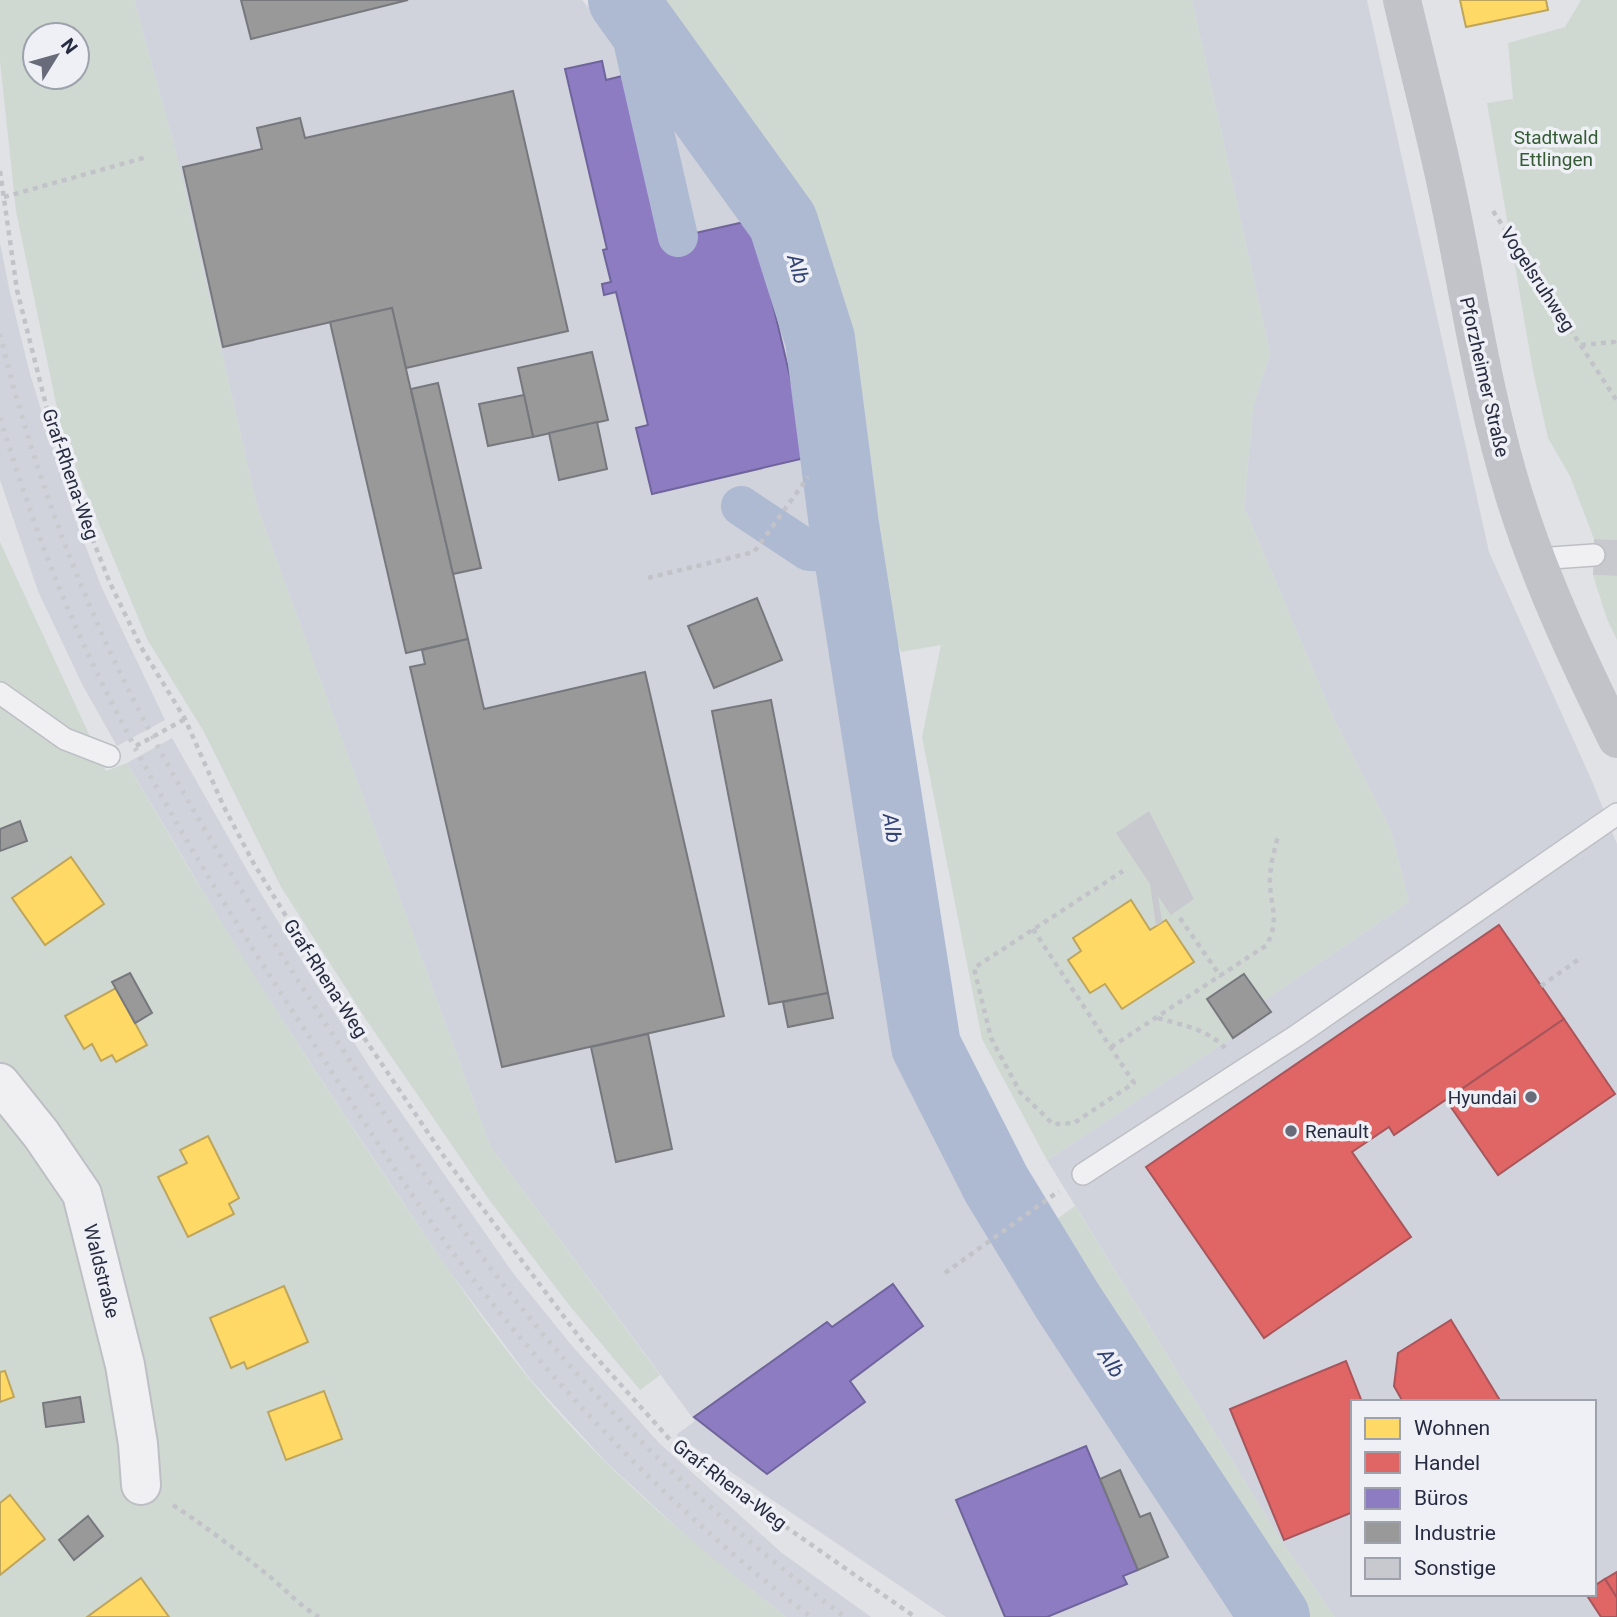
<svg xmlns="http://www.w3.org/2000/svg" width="1617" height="1617" font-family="Roboto,sans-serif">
<rect width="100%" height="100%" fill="#e0e2e6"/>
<!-- built -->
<g fill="#d0d3db" fill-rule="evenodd">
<polygon points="134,0 582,0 597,18 617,11 768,217 823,458 900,1053 1005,1256 1239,1617 946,1617 676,1435 695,1421 490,1146 257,506 176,152"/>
<path d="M 1192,0 L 1367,0 L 1489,552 L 1592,781 L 1617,844 L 1617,1617 L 1335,1617 L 1282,1542 L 1047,1160 L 1270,1012 L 1263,1001 L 1409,902 L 1391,831 L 1333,717 L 1244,507 L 1253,408 L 1270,353 ZM 1353,1402 L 1594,1402 L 1594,1594 L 1353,1594 Z"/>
<polygon points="0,243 10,293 30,374 74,516 101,586 165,720 117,746 83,686 38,591 0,480"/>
<polygon points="172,738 248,872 313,979 375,1075 513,1273 573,1347 659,1443 782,1553 871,1617 786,1617 697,1546 606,1462 531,1380 447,1268 345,1116 247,966 127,763"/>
</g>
<!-- green -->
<g fill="#cfd9d1" fill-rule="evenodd">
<path d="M 0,0 L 134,0 L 176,152 L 257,506 L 490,1146 L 660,1375 L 640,1390 L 569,1305 L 490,1201 L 367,1021 L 281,887 L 204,732 L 147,639 L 63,437 L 16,211 L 0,61 ZM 35,35 L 77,35 L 77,77 L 35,77 Z"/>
<polygon points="646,0 1192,0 1270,353 1253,408 1244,507 1333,717 1391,831 1409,902 1263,1001 1271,1012 1047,1160 982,1039 922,737 941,645 901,652 871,581 840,368 801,211 722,108"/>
<polygon points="1581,0 1617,0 1617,540 1594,539 1570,476 1548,438 1533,371 1487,103 1513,99 1508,43 1565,27"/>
<path d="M 0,542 L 106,771 L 127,763 C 206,901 290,1035 378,1166 C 427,1238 475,1312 530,1380 C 604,1470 695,1545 786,1617 L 0,1617 Z"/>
<polygon points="1593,575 1617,576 1617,640 1607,619"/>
<polygon points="1075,1206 1282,1542 1335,1617 1239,1617 1005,1256"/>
</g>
<!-- homes -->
<g fill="#ffd966" stroke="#bea55b" stroke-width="2">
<polygon points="1460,0 1546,0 1548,10 1466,27"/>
<polygon points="71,857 104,904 45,945 12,898"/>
<polygon points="1131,900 1150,930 1166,920 1194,962 1122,1009 1105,984 1090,993 1068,960 1081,951 1073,938"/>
<polygon points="116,988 147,1045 116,1062 112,1055 101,1061 92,1044 84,1049 65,1016"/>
<polygon points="208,1136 239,1198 229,1204 234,1214 188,1237 158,1177 187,1163 180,1150"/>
<polygon points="284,1286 308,1342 247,1369 244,1362 231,1368 210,1318"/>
<polygon points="5,1371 14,1397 0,1402 0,1372"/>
<polygon points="324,1391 342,1439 286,1460 268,1412"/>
<polygon points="10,1495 45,1539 0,1575 0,1503"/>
<polygon points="141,1578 169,1617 87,1617"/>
</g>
<!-- shops -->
<g fill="#e06666" stroke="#a8555b" stroke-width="2">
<polygon points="1499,925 1564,1019 1394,1135 1389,1127 1352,1152 1411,1237 1264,1338 1146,1167"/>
<polygon points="1564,1019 1615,1094 1498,1175 1446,1100"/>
<polygon points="1451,1320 1501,1402 1403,1402 1394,1386 1398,1353"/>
<polygon points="1346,1361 1362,1402 1353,1402 1353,1512 1284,1540 1230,1409"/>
<polygon points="1617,1572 1617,1598 1605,1579"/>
<polygon points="1605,1579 1617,1598 1617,1617 1601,1617 1586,1594 1594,1594 1594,1586"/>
</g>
<!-- offices -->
<g fill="#8e7cc3" stroke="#6f649c" stroke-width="2">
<polygon points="602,61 606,80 630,74 669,239 753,220 809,457 652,494 636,428 648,425 616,292 604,295 602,284 611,282 603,250 607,249 565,69"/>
<polygon points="893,1284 923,1326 850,1381 865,1402 767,1474 694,1417 827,1322 832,1327"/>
<polygon points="1086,1446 1138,1570 1123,1576 1127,1584 1047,1617 1005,1617 956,1500"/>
</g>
<!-- industry -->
<g fill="#999" stroke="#77787e" stroke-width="2">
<polygon points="241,0 408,0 251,39"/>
<polygon points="513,91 568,331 406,368 392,308 223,347 183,167 262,149 257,128 300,118 305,138"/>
<polygon points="392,308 468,639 406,653 330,322"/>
<polygon points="592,352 608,420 533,437 518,368"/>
<polygon points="438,383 481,568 453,574 411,389"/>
<polygon points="524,395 533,437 488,446 479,404"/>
<polygon points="597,422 607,469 559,480 549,433"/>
<polygon points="757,598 782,660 714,688 688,626"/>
<polygon points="468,639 484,709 645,672 724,1016 502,1067 410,667 425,664 422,650"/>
<polygon points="771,700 828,993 769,1004 712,711"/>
<polygon points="20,821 27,841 0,851 0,829"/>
<polygon points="130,973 152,1013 135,1023 112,982"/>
<polygon points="1244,974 1271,1012 1233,1038 1207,999"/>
<polygon points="828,993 833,1018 788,1027 783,1002"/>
<polygon points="648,1034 672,1149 616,1162 591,1047"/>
<polygon points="80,1397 84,1422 46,1427 43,1403"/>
<polygon points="1120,1470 1140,1517 1150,1513 1168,1557 1138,1570 1100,1479"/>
<polygon points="88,1516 103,1536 74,1560 59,1540"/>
</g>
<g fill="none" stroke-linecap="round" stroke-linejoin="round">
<!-- canal -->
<g stroke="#aeb9d2" stroke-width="40">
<polyline points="638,21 632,36 678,237"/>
<polyline points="741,506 809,551 848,552"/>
</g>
<!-- river -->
<polyline stroke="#aeb9d2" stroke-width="70" points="623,0 783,222 820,339 844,525 926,1046 996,1184 1068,1302 1275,1617"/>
</g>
<!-- building -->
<g fill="#c8c9ce">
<polygon points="1594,539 1617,540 1617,576 1593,575"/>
<polygon points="1149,811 1194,899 1171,915 1158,896 1162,922 1156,926 1150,884 1116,833"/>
</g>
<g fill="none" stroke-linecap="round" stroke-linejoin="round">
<defs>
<g id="lane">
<polyline points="1537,559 1594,555"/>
<polyline points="0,693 65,739 109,756"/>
<polyline points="1083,1174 1296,1036 1617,814"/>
</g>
<polyline id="street" points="0,1083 41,1134 82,1194 125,1365 138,1444 141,1485"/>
</defs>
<!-- lane casing -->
<use href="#lane" stroke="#bdbfc4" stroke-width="24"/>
<!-- street casing -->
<use href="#street" stroke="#bdbfc4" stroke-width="42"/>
<!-- path -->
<g stroke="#c2c3c9" stroke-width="4.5" stroke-dasharray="5 5" stroke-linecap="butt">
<polyline points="0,171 17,290 47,409 79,505 110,583 141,647 185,719 224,807 254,864 324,978 447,1161 586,1346 673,1443 710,1474 915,1617"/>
<polyline points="4,197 147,157"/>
<polyline points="1493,211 1617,401"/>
<polyline points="1581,345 1614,342 1617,347"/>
<polyline points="648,578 754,552 808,477"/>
<polyline points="136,746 185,719"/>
<polyline points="1180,918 1221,977"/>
<polyline points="1033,929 1134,1083 1074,1123 1053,1124 1020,1092 991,1038 974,968 1123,871"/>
<polyline points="1541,986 1582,957"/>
<path d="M 1158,1018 C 1181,1025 1208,1029 1225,1048"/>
<path d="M 1111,1047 L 1267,945 C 1279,919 1272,912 1270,885 C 1269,869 1274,852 1278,836"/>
<polyline points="945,1273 1059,1191"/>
<path d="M 173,1505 C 206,1527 238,1551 269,1576 C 286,1590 300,1606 319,1617"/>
</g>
<!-- lane -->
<use href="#lane" stroke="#f0f0f2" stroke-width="21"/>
<!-- street -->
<use href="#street" stroke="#f0f0f2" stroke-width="38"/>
<!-- secondary -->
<path stroke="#c1c3c9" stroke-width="38" d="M 1402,0 C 1416,60 1432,120 1445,180 C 1468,285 1482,392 1514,495 C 1540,579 1578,660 1617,739"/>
<!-- rail -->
<g stroke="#c9cace" stroke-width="5" stroke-dasharray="3.5 7" stroke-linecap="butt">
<path d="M 0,334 C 26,441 61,544 107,645 C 166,773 242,893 318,1012 C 388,1119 456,1229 537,1327 C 628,1437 731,1532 845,1617"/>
<path d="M 0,418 C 22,488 45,558 75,625 C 139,769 223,904 308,1035 C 360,1115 411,1198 469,1274 C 569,1403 681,1518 811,1617"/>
</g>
</g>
<!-- markers -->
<g fill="#686c7a" stroke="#eef0f6" stroke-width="2.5">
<circle cx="1531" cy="1097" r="7"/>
<circle cx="1291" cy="1131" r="7"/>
</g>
<g text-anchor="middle" stroke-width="7" stroke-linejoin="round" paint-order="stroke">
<!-- park labels -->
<g font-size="19" fill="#355b34" stroke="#eef0f6">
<text x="1556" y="144">Stadtwald<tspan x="1556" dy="22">Ettlingen</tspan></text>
</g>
<!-- street labels -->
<g font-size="19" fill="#272c40" stroke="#eef0f6">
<text transform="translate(1538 279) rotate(57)" y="7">Vogelsruhweg</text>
<text transform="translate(1485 377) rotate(77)" y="7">Pforzheimer Straße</text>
<text transform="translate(71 474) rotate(71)" y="7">Graf-Rhena-Weg</text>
<text transform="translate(326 978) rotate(57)" y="7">Graf-Rhena-Weg</text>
<text transform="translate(102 1271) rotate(76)" y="7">Waldstraße</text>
<text transform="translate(730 1484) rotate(37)" y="7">Graf-Rhena-Weg</text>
</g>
<!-- poi labels -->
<g font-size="19" fill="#272c40" stroke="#eef0f6" text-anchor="end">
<text x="1517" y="1104">Hyundai</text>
<text x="1305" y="1138" text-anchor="start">Renault</text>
</g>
<!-- water labels -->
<g font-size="21" font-style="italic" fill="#314274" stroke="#eef0f6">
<text transform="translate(798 269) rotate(73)" y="7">Alb</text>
<text transform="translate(892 828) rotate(81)" y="7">Alb</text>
<text transform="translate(1111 1363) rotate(57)" y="7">Alb</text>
</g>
</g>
<!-- legend -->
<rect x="1351" y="1400" width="245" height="196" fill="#eef0f6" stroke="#9ea2ad" stroke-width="2"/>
<rect x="1365" y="1418" width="35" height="21" fill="#ffd966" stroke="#9ea2ad" stroke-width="2"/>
<text x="1414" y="1435" font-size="21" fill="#272c40">Wohnen</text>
<rect x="1365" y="1452" width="35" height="21" fill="#e06666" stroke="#9ea2ad" stroke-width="2"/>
<text x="1414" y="1470" font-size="21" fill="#272c40">Handel</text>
<rect x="1365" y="1488" width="35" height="21" fill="#8e7cc3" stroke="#9ea2ad" stroke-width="2"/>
<text x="1414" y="1505" font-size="21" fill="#272c40">Büros</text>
<rect x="1365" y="1522" width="35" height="21" fill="#999999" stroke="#9ea2ad" stroke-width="2"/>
<text x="1414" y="1540" font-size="21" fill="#272c40">Industrie</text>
<rect x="1365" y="1558" width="35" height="21" fill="#c8c9ce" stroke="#9ea2ad" stroke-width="2"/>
<text x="1414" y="1575" font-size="21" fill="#272c40">Sonstige</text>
<!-- north arrow -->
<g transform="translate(56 56) rotate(53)"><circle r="33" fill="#eef0f6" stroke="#9ea2ad" stroke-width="2"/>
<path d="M0-5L12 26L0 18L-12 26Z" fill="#686c7a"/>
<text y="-10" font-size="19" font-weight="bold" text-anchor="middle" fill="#272c40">N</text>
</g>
</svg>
